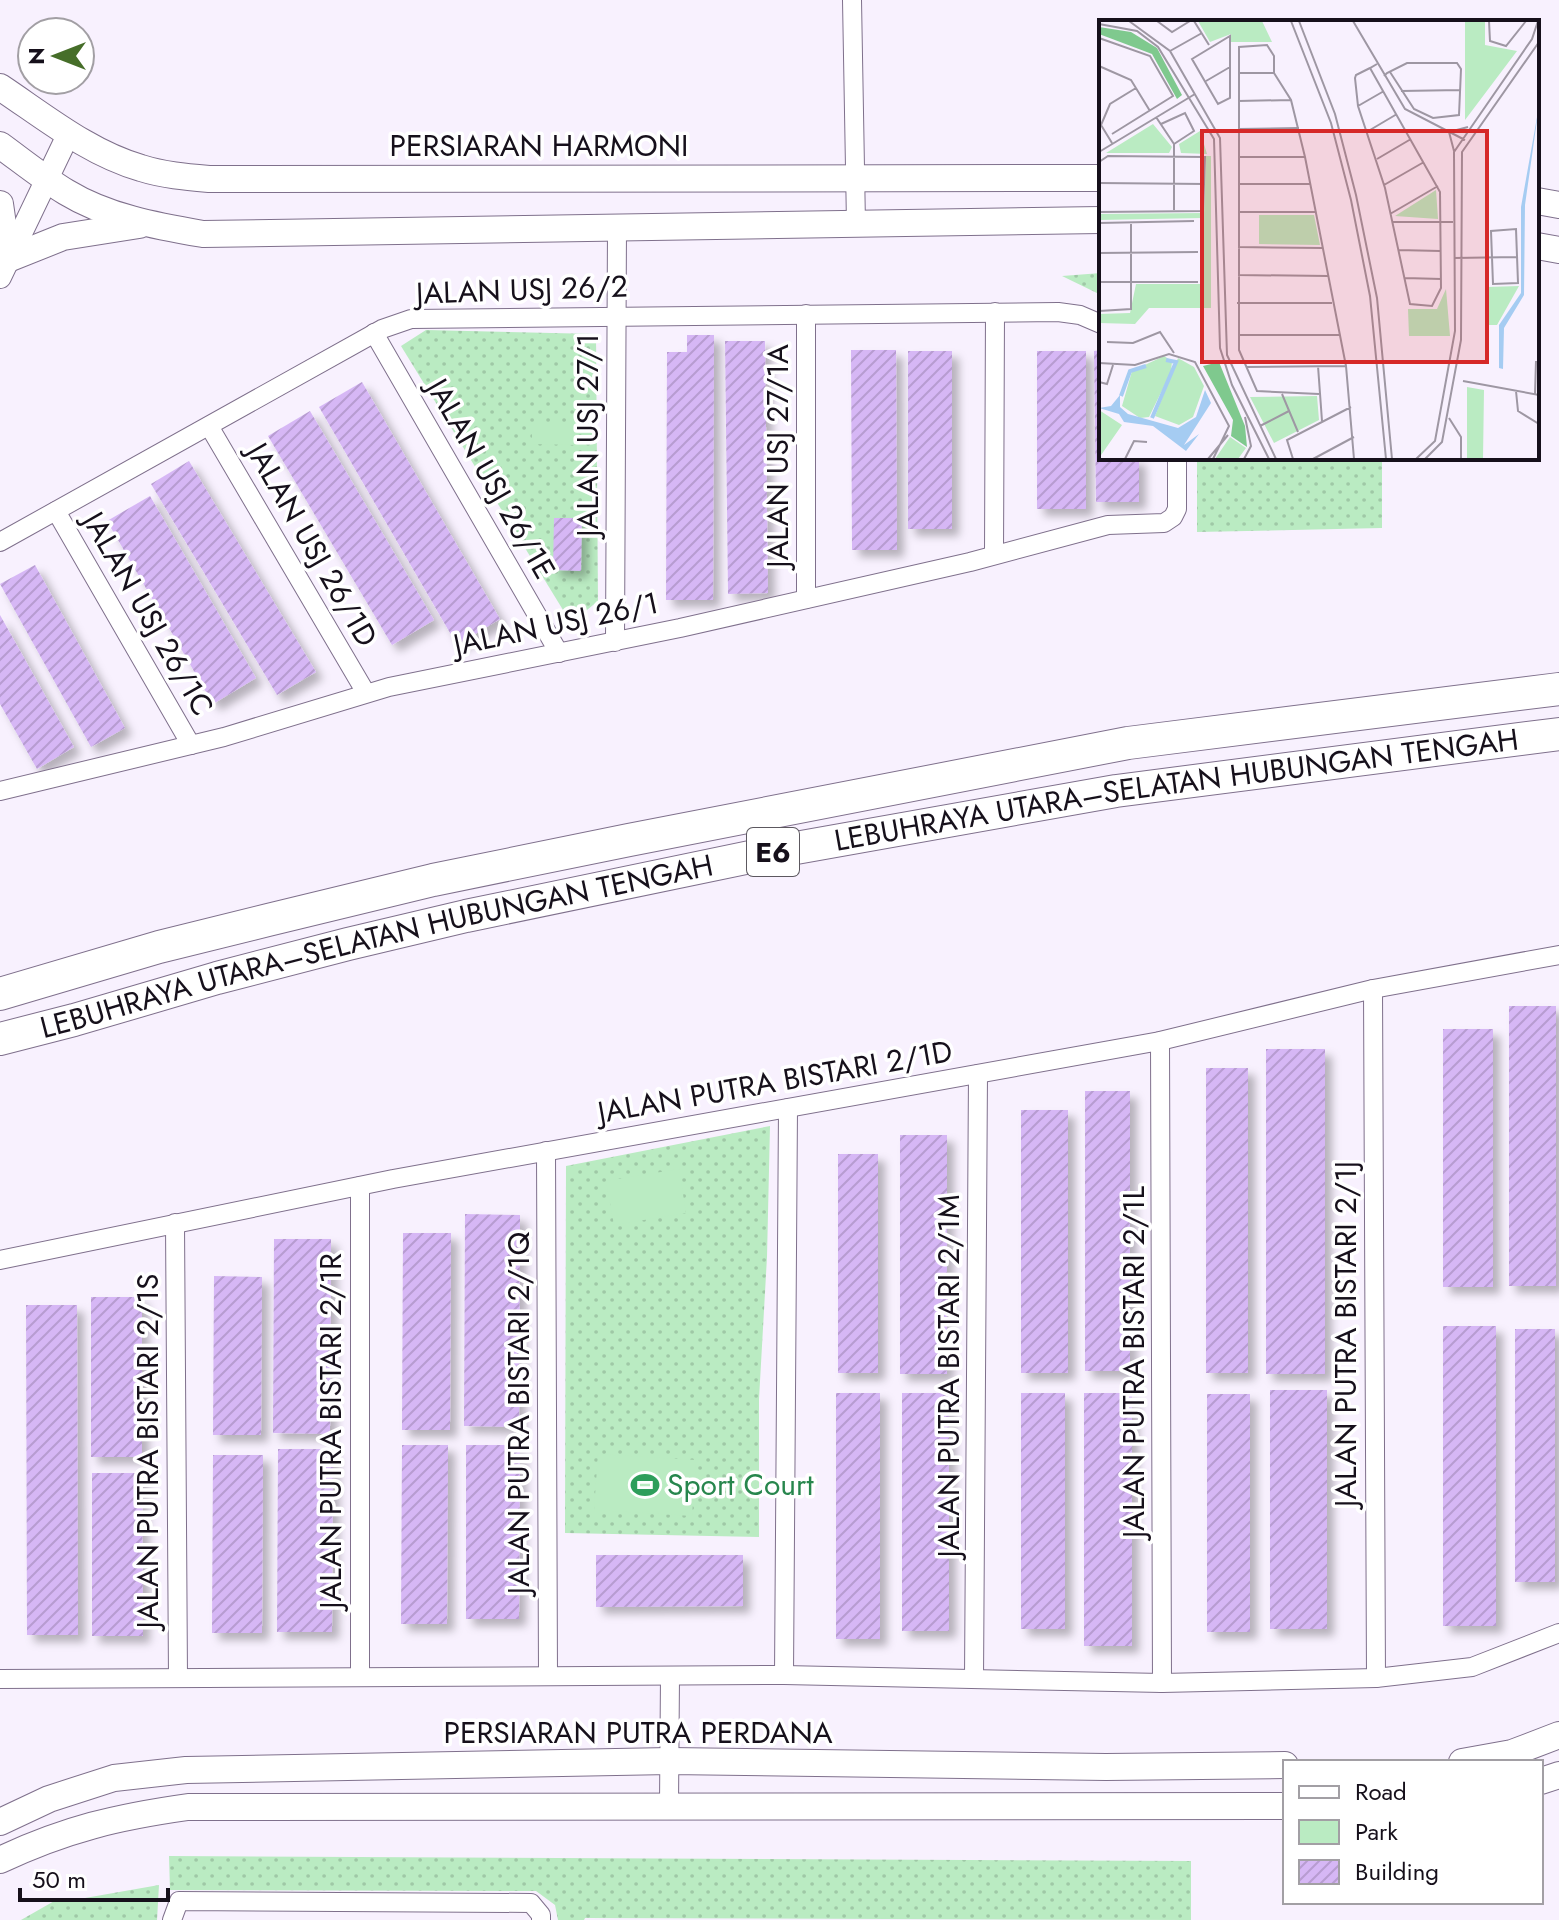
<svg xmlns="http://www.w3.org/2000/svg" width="1559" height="1920" font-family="Jost,sans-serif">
<defs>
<pattern id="green-dots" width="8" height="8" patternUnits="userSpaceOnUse" patternTransform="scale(2)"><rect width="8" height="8" fill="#baebc2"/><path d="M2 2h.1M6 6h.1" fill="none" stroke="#9fc8a6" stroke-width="1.8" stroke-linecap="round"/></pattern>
<pattern id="building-hatch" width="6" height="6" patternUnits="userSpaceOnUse" patternTransform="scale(2)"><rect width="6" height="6" fill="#d6b7f5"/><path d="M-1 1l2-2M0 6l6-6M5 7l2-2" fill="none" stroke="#b79cd1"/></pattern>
<filter id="shadow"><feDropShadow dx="7" dy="7" stdDeviation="4" flood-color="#0004"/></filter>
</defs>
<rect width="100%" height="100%" fill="#f8f1fe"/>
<!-- green -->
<g fill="url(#green-dots)">
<polygon points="1101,273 1101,295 1062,276"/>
<polygon points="426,330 596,334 598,601 571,623 401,346"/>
<polygon points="1197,458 1382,458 1382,528 1197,532"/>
<polygon points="770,1126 767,1257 759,1399 759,1537 565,1533 566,1166"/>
<polygon points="169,1856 1191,1861 1191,1920 585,1918 584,1920 558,1920 555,1905 536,1891 170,1890"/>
<polygon points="159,1885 157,1920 21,1920 56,1900 85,1898"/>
</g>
<!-- pitch -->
<g fill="#baebc2">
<polygon points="532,424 576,424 576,445 532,444"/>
<polygon points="679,1169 686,1213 614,1225 606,1181"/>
<polygon points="598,1454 696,1460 692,1516 594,1510"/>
</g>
<!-- building -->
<g fill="url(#building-hatch)" filter="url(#shadow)">
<polygon points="687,335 714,335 713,600 666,600 667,352 687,352"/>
<polygon points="725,341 765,341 768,593 728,594"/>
<polygon points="851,350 896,350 897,550 852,550"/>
<polygon points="1101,350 1101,458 1139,458 1139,502 1096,502 1094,351"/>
<rect x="908" y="351" width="44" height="178"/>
<rect x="1037" y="351" width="49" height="158"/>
<polygon points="362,382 500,619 457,645 319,407"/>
<polygon points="310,411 434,620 392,645 268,436"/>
<polygon points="189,461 316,672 277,695 151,484"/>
<polygon points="150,496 256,678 213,704 107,521"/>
<polygon points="554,518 582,518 581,571 553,570"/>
<polygon points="35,565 125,728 91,747 0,584"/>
<polygon points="0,615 74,747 37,769 0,704"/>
<rect x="1509" y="1006" width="47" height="280"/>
<rect x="1443" y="1029" width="50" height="258"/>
<rect x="1266" y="1049" width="59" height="325"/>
<rect x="1206" y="1068" width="42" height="305"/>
<rect x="1085" y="1091" width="45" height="280"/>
<rect x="1021" y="1110" width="47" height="263"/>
<rect x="900" y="1135" width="47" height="239"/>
<rect x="838" y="1154" width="40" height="219"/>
<polygon points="465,1214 520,1215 519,1427 464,1426"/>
<polygon points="403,1233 451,1233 450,1430 402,1430"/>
<polygon points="274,1239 331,1239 330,1434 273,1433"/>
<polygon points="214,1276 262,1277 261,1435 213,1435"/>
<rect x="91" y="1297" width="51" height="160"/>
<polygon points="26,1305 77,1305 78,1635 27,1635"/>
<rect x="1443" y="1326" width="53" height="300"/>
<rect x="1515" y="1329" width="40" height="253"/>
<rect x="1270" y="1390" width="57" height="239"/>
<rect x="836" y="1393" width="44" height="246"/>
<rect x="902" y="1393" width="47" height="238"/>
<rect x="1021" y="1393" width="44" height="236"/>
<rect x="1084" y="1393" width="48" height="253"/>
<rect x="1207" y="1394" width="43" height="238"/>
<polygon points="402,1445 448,1445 447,1624 401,1624"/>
<polygon points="466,1445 520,1445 519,1619 466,1619"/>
<polygon points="278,1449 333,1449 332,1632 277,1632"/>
<polygon points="213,1455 263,1455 262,1633 212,1633"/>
<polygon points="92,1473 142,1473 143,1636 92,1636"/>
<polygon points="596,1555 743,1555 743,1606 596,1607"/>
</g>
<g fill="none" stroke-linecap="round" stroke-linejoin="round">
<defs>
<g id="minor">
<polyline points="852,0 856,224"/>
<polyline points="374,333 559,653"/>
<polyline points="209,426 366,693"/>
<polyline points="56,511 191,745"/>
<polyline points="0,542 382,329 411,319 1058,312 1080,315 1101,324"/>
<polyline points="994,555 995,312"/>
<polyline points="806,599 806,314"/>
<polyline points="615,642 617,228"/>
<polyline points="0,791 224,737 389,687 680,628 970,562 1108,525 1164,523 1173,517 1177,509 1177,458"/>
<polyline points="1373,989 1376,1678"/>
<polyline points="1160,1041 1162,1683"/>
<polyline points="546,1151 548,1675"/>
<polyline points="175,1223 178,1677"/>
<polyline points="0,1260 393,1179 1160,1041 1373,989 1559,955"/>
<polyline points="784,1675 788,1108"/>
<polyline points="360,1677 360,1186"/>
<polyline points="0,1679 784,1675 1162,1683 1376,1678 1472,1667 1559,1633"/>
<polyline points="974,1679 978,1074"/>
<polyline points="669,1805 670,1676"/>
<polyline points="172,1920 179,1901 531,1903 541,1915 541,1920"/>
</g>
<polyline id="tertiary" points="0,277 69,133"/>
<g id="secondary">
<path d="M 0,87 C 45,117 89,153 141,168 C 163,175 186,177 209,179 L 1101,178"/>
<path d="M 0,145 C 22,161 43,178 66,192 C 107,217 156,226 203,234 L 1101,220"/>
<polyline points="1537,201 1559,205"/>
<polyline points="0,204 8,259 63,237 139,225"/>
<polyline points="1537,246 1559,250"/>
<polyline points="1462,1762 1512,1753 1559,1735"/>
<polyline points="1541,1781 1559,1775"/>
<polyline points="0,1822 49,1799 114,1778 186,1770 670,1761 1106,1767 1285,1765"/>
<path d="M 0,1860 C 66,1829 117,1817 188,1807 L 1285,1806"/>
</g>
<g id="motorway">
<polyline points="0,994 159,947 268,920 433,880 629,840 1128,743 1559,689"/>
<path id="s1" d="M 0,1039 L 74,1020 L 217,978 L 348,944 L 466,916 L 779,851 L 1116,791 L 1559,734"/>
</g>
</defs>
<!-- minor casing -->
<use href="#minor" stroke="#7f708c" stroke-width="20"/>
<!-- tertiary casing -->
<use href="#tertiary" stroke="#7f708c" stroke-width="24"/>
<!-- secondary casing -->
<use href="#secondary" stroke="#7f708c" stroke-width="28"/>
<!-- motorway casing -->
<use href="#motorway" stroke="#7f708c" stroke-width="34"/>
<!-- minor -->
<use href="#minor" stroke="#fff" stroke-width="18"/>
<!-- tertiary -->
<use href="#tertiary" stroke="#fff" stroke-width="22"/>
<!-- secondary -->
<use href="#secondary" stroke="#fff" stroke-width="26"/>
<!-- motorway -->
<use href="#motorway" stroke="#fff" stroke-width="32"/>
</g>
<!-- icons -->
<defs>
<symbol id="stadium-bare" viewBox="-9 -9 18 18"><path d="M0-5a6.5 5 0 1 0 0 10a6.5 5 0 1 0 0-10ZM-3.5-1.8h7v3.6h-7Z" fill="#2e9e5b" stroke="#fff" stroke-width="2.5" paint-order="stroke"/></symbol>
</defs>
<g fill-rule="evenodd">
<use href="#stadium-bare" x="625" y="1465" width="40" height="40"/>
</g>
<g text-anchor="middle" stroke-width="7" stroke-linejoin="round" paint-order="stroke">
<!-- shield labels -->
<rect fill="#fff" stroke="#5c585f" stroke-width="2" x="747" y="828" width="52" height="48" rx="6"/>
<g font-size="28" font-weight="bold" fill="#16101b">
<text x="773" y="862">E6</text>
</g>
<!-- street labels -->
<g font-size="30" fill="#16101b" stroke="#fff">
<text x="539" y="156">PERSIARAN HARMONI</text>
<text transform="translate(522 290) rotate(-2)" y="10">JALAN USJ 26/2</text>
<text transform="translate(588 435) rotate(-90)" y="10">JALAN USJ 27/1</text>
<text transform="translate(778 456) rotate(-90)" y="10">JALAN USJ 27/1A</text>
<text transform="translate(491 479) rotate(60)" y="10">JALAN USJ 26/1E</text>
<text transform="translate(312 545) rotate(60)" y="10">JALAN USJ 26/1D</text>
<text transform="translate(148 614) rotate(60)" y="10">JALAN USJ 26/1C</text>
<text transform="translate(556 624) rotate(-12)" y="10">JALAN USJ 26/1</text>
<text dy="10" stroke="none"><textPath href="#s1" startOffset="1204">LEBUHRAYA UTARA–SELATAN HUBUNGAN TENGAH</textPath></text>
<text dy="10" stroke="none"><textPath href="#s1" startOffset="388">LEBUHRAYA UTARA–SELATAN HUBUNGAN TENGAH</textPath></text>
<text transform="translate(775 1082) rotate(-10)" y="10">JALAN PUTRA BISTARI 2/1D</text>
<text transform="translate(1346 1334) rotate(-90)" y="10">JALAN PUTRA BISTARI 2/1J</text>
<text transform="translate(1134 1362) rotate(-90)" y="10">JALAN PUTRA BISTARI 2/1L</text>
<text transform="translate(949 1376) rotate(-90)" y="10">JALAN PUTRA BISTARI 2/1M</text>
<text transform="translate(519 1413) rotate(-90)" y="10">JALAN PUTRA BISTARI 2/1Q</text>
<text transform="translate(331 1431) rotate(-90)" y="10">JALAN PUTRA BISTARI 2/1R</text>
<text transform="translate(148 1451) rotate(-90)" y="10">JALAN PUTRA BISTARI 2/1S</text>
<text x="638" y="1743">PERSIARAN PUTRA PERDANA</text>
</g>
<!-- leisure labels -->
<g font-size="30" fill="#27864d" stroke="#fff" text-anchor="start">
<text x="667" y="1495">Sport Court</text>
</g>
</g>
<!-- overview -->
<g transform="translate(1099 20)">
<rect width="440" height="440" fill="#f8f1fe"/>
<path d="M 99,1 L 163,1 L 173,22 L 132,22 L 132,14 L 111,22 ZM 366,1 L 386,1 L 386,25 L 418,31 L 366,100 ZM 54,104 L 73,127 L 70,133 L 7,133 ZM 101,111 L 108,134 L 82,133 L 80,124 ZM 107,136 L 112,136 L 112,288 L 50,288 L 36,304 L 0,303 L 0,294 L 31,293 L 37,264 L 102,264 L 103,198 L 0,200 L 0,194 L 105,193 ZM 337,170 L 339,199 L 296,196 ZM 160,195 L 215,195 L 221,225 L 160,224 ZM 420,266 L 398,305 L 389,305 L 388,267 ZM 347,269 L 351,316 L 310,316 L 309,289 L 338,289 ZM 65,336 L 73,341 L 72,352 L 50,397 L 41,398 L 23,386 L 33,351 ZM 79,338 L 95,347 L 105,366 L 94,397 L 80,405 L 56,396 ZM 368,367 L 385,370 L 384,439 L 368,439 ZM 218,376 L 220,400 L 175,423 L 151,377 ZM 0,390 L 23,405 L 0,438 ZM 131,417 L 147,428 L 139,439 L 116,439 Z" fill="#baebc2"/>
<path d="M 0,7 L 32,12 L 58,28 L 83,75 L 78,79 L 53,34 L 0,14 ZM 120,342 L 146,406 L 148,427 L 132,416 L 134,400 L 104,346 Z" fill="#7fc98e"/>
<path d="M 440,86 L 426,185 L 425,275 L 405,308 L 404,349 L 400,348 L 400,305 L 422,273 L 422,187 ZM 106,370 L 112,383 L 85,425 L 100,414 L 87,431 L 54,406 L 25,402 L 20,394 L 0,388 L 12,386 L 21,375 L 21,387 L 29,394 L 79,408 L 97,397 Z" fill="#a5ccf2"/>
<path fill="none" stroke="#a5ccf2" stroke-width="4" d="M 22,376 L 31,351 L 47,346M 53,398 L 77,342 L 67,340"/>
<path fill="none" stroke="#9e97a3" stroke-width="2" d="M 30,1 L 71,31 L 121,118 L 128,335 L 177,439M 58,1 L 73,12 L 91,1M 95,1 L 110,25M 192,1 L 232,103 L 252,180 L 271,276 L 287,439M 200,1 L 236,94 L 257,175 L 278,278 L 293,439M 254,1 L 306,89 L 366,120M 390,1 L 391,21 L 407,26 L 427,1M 0,4 L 38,11 L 59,27 L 115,119 L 121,328 L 133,365 L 170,439M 131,16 L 131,78 L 119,84 L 93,39 ZM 0,18 L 51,36 L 74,76 L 13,114M 71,31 L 103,13M 0,46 L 32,60 L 51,91M 271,48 L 341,172 L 342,268 L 333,286 L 311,284 L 286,168 L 259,86 L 256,58 L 257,55 L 271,48 L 278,44M 139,53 L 175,53M 175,53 L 175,36 L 168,25 L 140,27 L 140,330 L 158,371 L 220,374M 175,53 L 192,80 L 206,137 L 247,346 L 255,439M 285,56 L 288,53 L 308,43 L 358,43 L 362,49 L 360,95 L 334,98 L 315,89 L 291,52M 107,61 L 131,47M 302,71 L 362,70M 139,81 L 192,80M 259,86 L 285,71M 57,97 L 75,124 L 75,190M 62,104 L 86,93 L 95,111 L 75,124M 139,109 L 200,108M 271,110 L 298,94M 13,123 L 2,105 L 11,84 L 37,68M 355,131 L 350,112 L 369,107M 0,132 L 96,74M 139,137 L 206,137M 278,139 L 312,119M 0,142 L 9,136 L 106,137 L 104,191 L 0,192M 0,163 L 106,164M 139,164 L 212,164M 285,165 L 325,142M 140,192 L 217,192M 291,194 L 339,166M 293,202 L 354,202M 0,203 L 95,201M 417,209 L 419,263 L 394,264 L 392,211 ZM 139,227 L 224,228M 299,230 L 341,231M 0,233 L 99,232M 355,238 L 418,237M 139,255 L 229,256M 306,258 L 342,259M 0,262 L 99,262M 138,283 L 233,283M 0,291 L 32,289 L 32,202M 139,315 L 240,315M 8,322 L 34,323 L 61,312 L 75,333M 0,343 L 36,345 L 70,334 L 96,342 L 130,406 L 114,439M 219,346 L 223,401M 147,347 L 247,346M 364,361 L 440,375M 0,362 L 8,364 L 14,345M 417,371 L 419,391 L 440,404M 183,374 L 199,412M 436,374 L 437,341M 350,398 L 362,417 L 362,439M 161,406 L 190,391M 26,439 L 35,421 L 48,422M 109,439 L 129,415M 145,439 L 152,426 L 146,397M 194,439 L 188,420 L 252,387M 214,439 L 255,417M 317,439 L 336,421 L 356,311 L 355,132 L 433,19 L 439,1M 326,439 L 343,422 L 362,320 L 363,132 L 440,22"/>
<path fill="#d62828" fill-opacity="0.15" stroke="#d62828" stroke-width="4" d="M 103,111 L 388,111 L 388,342 L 103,342 Z"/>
<rect width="440" height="440" fill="none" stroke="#16101b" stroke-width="4"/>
</g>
<!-- legend -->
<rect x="1283" y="1760" width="260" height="144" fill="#ffffff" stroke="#a29fa4" stroke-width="2"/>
<rect x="1299" y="1786" width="40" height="12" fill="#ffffff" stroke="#a29fa4" stroke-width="2"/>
<text x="1355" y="1800" font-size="24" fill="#16101b">Road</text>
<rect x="1299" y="1820" width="40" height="24" fill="#baebc2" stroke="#a29fa4" stroke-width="2"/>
<text x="1355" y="1840" font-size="24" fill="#16101b">Park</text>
<rect x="1299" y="1860" width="40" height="24" fill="url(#building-hatch)" stroke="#a29fa4" stroke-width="2"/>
<text x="1355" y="1880" font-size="24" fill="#16101b">Building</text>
<!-- north arrow -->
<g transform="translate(56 56) rotate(270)"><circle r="38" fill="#ffffff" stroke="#a29fa4" stroke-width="2"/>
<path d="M0-6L14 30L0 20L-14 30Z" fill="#466e29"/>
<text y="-12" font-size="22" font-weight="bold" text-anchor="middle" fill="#16101b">N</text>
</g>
<!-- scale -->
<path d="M20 1888v12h148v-12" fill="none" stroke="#16101b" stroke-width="4"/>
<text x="32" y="1888" font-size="24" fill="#16101b" stroke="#ffffff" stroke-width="6" paint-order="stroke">50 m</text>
</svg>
